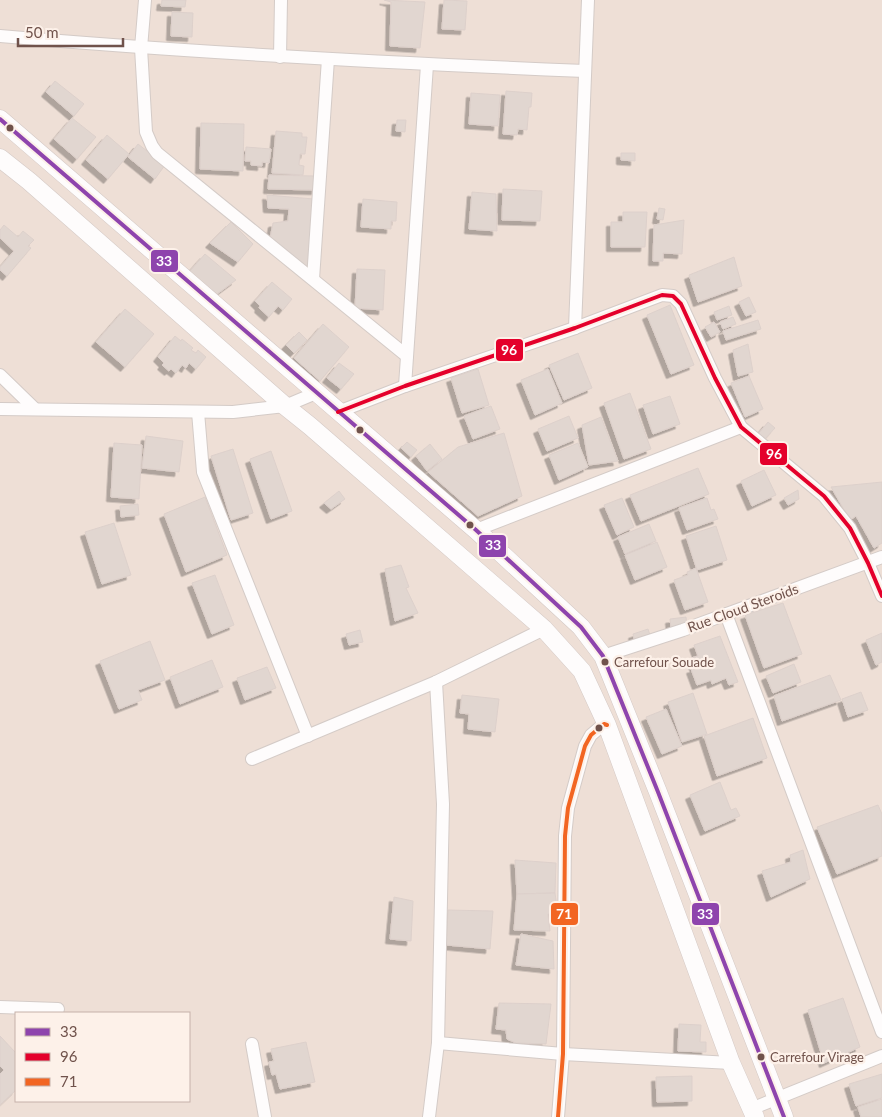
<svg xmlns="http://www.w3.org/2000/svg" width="882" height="1117" font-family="Lato,sans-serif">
<defs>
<filter id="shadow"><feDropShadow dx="-4.5" dy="4.5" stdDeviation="0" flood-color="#0004"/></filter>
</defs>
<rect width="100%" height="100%" fill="#f5eee8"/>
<!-- residential -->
<path fill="#eedfd6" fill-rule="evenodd" d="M 0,0 L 882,0 L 882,1117 L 0,1117 ZM 16,1013 L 189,1013 L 189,1101 L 16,1101 Z"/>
<!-- building -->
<g fill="#e1d6d0" stroke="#ddd0cb" filter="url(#shadow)">
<polygon points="162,0 186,0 185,7 161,6"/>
<polygon points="384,0 425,2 420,48 390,46 391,2"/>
<polygon points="444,0 467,1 465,30 442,29"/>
<polygon points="172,12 193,13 192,37 171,36"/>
<polygon points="55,81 84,104 74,116 46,92"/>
<polygon points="506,91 532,93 531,107 529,107 527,130 518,129 517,135 503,134"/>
<polygon points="471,93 500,95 498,126 469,124"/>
<polygon points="72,118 96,137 77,159 54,139"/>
<polygon points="397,120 406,120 405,132 396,131"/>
<polygon points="201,123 244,124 243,171 200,169"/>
<polygon points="276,131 302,133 302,137 307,137 305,154 300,154 299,165 304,166 303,175 272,173"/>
<polygon points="107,135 129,154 108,179 86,160"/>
<polygon points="138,144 165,165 155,179 128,157"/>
<polygon points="246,147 271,149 269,163 262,162 262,166 251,165 251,161 245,161"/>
<polygon points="621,153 635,153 635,161 621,160"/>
<polygon points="269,175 316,176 316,190 268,189"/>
<polygon points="503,189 542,191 540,221 502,220"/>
<polygon points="472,192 496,194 497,231 469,229"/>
<polygon points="267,195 314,199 309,272 270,239 273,223 288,221 289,209 268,208"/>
<polygon points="363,199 397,202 396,221 391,221 391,229 361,227"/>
<polygon points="659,208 665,209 663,220 657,219"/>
<polygon points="623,212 647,212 645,247 611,247 611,222 623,222"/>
<polygon points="684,220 682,254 663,253 663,261 653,261 654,225"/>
<polygon points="231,222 253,244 238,262 210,243"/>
<polygon points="4,225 18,237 23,231 34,240 28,246 31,248 7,276 0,270 0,267 14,251 0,238 0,230"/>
<polygon points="205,254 236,280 217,294 189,272"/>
<polygon points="734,257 742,286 698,302 689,275"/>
<polygon points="357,269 385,270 383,310 355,308"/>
<polygon points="272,282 292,299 283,310 278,306 269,317 259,308 260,306 255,301"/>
<polygon points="749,297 756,312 746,316 739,302"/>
<polygon points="670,305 694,365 671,374 647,315"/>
<polygon points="729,306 732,315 717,320 714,312"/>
<polygon points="125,309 154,334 125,367 96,342"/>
<polygon points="733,317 736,324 723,329 720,322"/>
<polygon points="758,320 761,329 726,340 723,331"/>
<polygon points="714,322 720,332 711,337 705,327"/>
<polygon points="323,324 349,347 320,381 294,358"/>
<polygon points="299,332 307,340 294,353 286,345"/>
<polygon points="175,336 181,341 182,339 193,348 191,350 196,353 198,350 206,357 196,369 189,363 186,368 182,365 176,373 171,369 169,371 162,365 164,363 158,357"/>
<polygon points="748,344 753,372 738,376 733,350"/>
<polygon points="578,353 592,388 564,400 549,365"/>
<polygon points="339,363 354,374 341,389 327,378"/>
<polygon points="478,369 489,405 462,413 451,378"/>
<polygon points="548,369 562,403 535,415 521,380"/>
<polygon points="749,376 763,409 745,417 731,383"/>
<polygon points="630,393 651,449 624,459 604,403"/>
<polygon points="670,396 680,424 653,434 643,405"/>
<polygon points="491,406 500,429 473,439 464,416"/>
<polygon points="569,416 578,438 547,451 538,429"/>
<polygon points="601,417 618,461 589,465 582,425"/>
<polygon points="768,422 775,428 765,439 759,433"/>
<polygon points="504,433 522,496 478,516 428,472 458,447"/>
<polygon points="146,436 183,441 179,472 142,468"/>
<polygon points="407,442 417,450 411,457 401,448"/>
<polygon points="114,443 142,445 139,499 111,497"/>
<polygon points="578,443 588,467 559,480 549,455"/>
<polygon points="430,444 442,459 427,471 416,456"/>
<polygon points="233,449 253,513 231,520 211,456"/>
<polygon points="271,451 292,511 271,519 250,459"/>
<polygon points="698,468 709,494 641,521 630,495"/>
<polygon points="764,470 776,495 752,506 741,481"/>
<polygon points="882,482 882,543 874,548 856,516 850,520 831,487"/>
<polygon points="798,490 799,499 788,505 784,498"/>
<polygon points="339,491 345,499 331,509 324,503"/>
<polygon points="205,497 227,555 186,572 164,514"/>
<polygon points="622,498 634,527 617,535 604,505"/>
<polygon points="707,498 711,510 714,509 718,519 687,530 679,508"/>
<polygon points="138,504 139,515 121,517 120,506"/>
<polygon points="114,523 131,575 102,584 85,532"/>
<polygon points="649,524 656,541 625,554 618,537"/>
<polygon points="716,526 727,560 697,570 686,536"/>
<polygon points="657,542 667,567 635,580 625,555"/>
<polygon points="401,565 409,587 406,588 418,613 395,621 385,569"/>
<polygon points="696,568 708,602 685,610 674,580 688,575 687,572"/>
<polygon points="215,575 234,625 212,634 192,583"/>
<polygon points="783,603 802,654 764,668 745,615"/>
<polygon points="686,617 687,626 671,628 670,619"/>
<polygon points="648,629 651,638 635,643 633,634"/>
<polygon points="360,630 363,642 349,645 346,634"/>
<polygon points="882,633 882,662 876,665 866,640"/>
<polygon points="720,636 738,682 729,685 726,678 712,684 711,680 697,685 691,669 695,668 691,658 698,656 694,645"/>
<polygon points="150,641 165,680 138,690 142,700 119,709 100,661"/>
<polygon points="212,660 223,687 180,704 170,677"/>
<polygon points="794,664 801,682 773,693 766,676"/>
<polygon points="267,667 276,688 245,700 237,678"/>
<polygon points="830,675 841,700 782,721 774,696"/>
<polygon points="861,692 868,710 848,717 842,699"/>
<polygon points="693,693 707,734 682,742 668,702"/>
<polygon points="462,695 499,699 495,732 468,729 469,714 460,713"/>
<polygon points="666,709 682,746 662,754 646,717"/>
<polygon points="753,718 767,758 717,776 704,736"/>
<polygon points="720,782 731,810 736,808 740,816 705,831 690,795"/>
<polygon points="878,805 882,814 882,856 837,874 817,827"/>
<polygon points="803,850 810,879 771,897 762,871 791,862 790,855"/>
<polygon points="515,860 556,863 555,893 517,894"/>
<polygon points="555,893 558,914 548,914 550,931 514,930 517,894"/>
<polygon points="394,897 413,901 411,941 390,939"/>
<polygon points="448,910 493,911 490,949 446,945"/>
<polygon points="521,934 553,941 554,969 516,965"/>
<polygon points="843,998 860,1047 824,1063 808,1010"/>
<polygon points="499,1003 551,1004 546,1044 516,1043 507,1039 506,1030 496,1029"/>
<polygon points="679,1024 701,1025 700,1042 706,1042 706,1052 678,1051"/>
<polygon points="0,1036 16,1053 16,1090 0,1105 0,1074 4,1070 0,1066"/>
<polygon points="306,1042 315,1082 280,1089 276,1074 272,1075 269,1062 274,1061 271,1049"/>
<polygon points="882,1074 882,1098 856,1106 849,1084"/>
<polygon points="692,1076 692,1101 657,1102 656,1077"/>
<polygon points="882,1099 882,1117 861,1117 858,1107"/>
</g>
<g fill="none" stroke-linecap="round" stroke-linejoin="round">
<defs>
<g id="minor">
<polyline points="145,0 141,48 146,132 152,146 157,153 407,356"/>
<path d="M 0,36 C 195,53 389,63 585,71"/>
<polyline points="280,57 281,0"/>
<polyline points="313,279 328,59"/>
<polyline points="575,328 588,0"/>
<polyline points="0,375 35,409"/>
<polyline points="405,386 427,65"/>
<polyline points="0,409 233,412 285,406 316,393"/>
<polyline points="198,412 203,472 308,736"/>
<polyline points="338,412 405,386 575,328 662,295 673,296 681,304 715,378 741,427 824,496 850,528 868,563 882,596"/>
<polyline points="476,530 741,427"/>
<polyline points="726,614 882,1032"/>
<polyline points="603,656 683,630 882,557"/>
<polyline points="252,759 436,682 544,629"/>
<polyline points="0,1007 58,1009"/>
<polyline points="438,1043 563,1054 731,1063"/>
<polyline points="252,1044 265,1117"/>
<polyline points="751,1109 882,1056"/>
<polyline points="429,1117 438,1043 443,804 436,682"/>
<polyline points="558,1117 563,1054 565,836 568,808 585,746 591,735 604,724 607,725"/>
</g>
<g id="secondary">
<polyline points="0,119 476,530 581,627 603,656 658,792 784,1117"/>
<polyline points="0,158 29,181 285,406 310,426 544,629 582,671 607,725 731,1063 755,1117"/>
</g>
</defs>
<!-- minor casing -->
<use href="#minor" stroke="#d4cbc7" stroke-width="14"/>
<!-- secondary casing -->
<use href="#secondary" stroke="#d4c9c5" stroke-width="19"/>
<!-- minor -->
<use href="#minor" stroke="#fefcfc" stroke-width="12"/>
<!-- secondary -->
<use href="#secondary" stroke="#fefcfc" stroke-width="18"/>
<defs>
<polyline id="bus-1" points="0,119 476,530 581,627 603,656 658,792 784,1117"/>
<polyline id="bus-2" points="338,412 405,386 575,328 662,295 673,296 681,304 715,378 741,427 824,496 850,528 868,563 882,596"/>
<polyline id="bus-3" points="558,1117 563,1054 565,836 568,808 585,746 591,735 604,724 607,725"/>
</defs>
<!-- bus-1 casing -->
<use href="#bus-1" stroke="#fdf1e9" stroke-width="8"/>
<!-- bus-2 casing -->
<use href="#bus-2" stroke="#fdf1e9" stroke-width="8"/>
<!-- bus-3 casing -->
<use href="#bus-3" stroke="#fdf1e9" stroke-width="8"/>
<!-- bus-1 -->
<use href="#bus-1" stroke="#8e44ad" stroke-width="4"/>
<!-- bus-2 -->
<use href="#bus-2" stroke="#e4002b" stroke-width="4"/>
<!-- bus-3 -->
<use href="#bus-3" stroke="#f26522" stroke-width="4"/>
</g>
<!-- markers -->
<g fill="#70524b" stroke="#fdf1e9" stroke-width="2">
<circle cx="10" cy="128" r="4.5"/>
<circle cx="360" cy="430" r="4.5"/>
<circle cx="470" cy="525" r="4.5"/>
<circle cx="605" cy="662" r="4.5"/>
<circle cx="599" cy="728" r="4.5"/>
<circle cx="761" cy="1057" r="4.5"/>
</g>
<g text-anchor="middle" stroke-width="4.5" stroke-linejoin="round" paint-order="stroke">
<!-- bus labels -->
<g font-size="13" fill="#70524b" stroke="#fdf1e9" text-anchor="start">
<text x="614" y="667">Carrefour Souade</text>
<text x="770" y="1062">Carrefour Virage</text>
</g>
<!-- street labels -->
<g font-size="14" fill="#70524b" stroke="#fdf1e9">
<text transform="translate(743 608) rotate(-20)" y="5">Rue Cloud Steroids</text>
</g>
</g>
<g stroke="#fdf1e9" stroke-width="2">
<rect x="150" y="249" width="29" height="24" rx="5" fill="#8e44ad"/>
<rect x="495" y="338" width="29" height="24" rx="5" fill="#e4002b"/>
<rect x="759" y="442" width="29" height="24" rx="5" fill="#e4002b"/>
<rect x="478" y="534" width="29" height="24" rx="5" fill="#8e44ad"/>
<rect x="550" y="902" width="29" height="24" rx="5" fill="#f26522"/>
<rect x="691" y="902" width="29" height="24" rx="5" fill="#8e44ad"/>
</g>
<g font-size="14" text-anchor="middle" font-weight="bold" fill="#fff">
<text x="164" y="266">33</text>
<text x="509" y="355">96</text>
<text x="774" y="459">96</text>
<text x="493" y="550">33</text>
<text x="564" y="919">71</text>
<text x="705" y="919">33</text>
</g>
<!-- legend -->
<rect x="15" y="1012" width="175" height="90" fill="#fdf1e9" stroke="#c5b1aa"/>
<rect x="25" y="1028" width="25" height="8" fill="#8e44ad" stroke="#c5b1aa"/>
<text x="60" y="1037" font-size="15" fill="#70524b">33</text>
<rect x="25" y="1053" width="25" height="8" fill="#e4002b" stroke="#c5b1aa"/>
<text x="60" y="1062" font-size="15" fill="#70524b">96</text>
<rect x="25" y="1078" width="25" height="8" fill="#f26522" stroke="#c5b1aa"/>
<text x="60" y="1087" font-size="15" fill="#70524b">71</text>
<!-- scale -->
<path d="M18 38v8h105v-8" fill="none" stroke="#70524b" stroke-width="2.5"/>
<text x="25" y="38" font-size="15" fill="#70524b" stroke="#fdf1e9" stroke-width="4" paint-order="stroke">50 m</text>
</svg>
